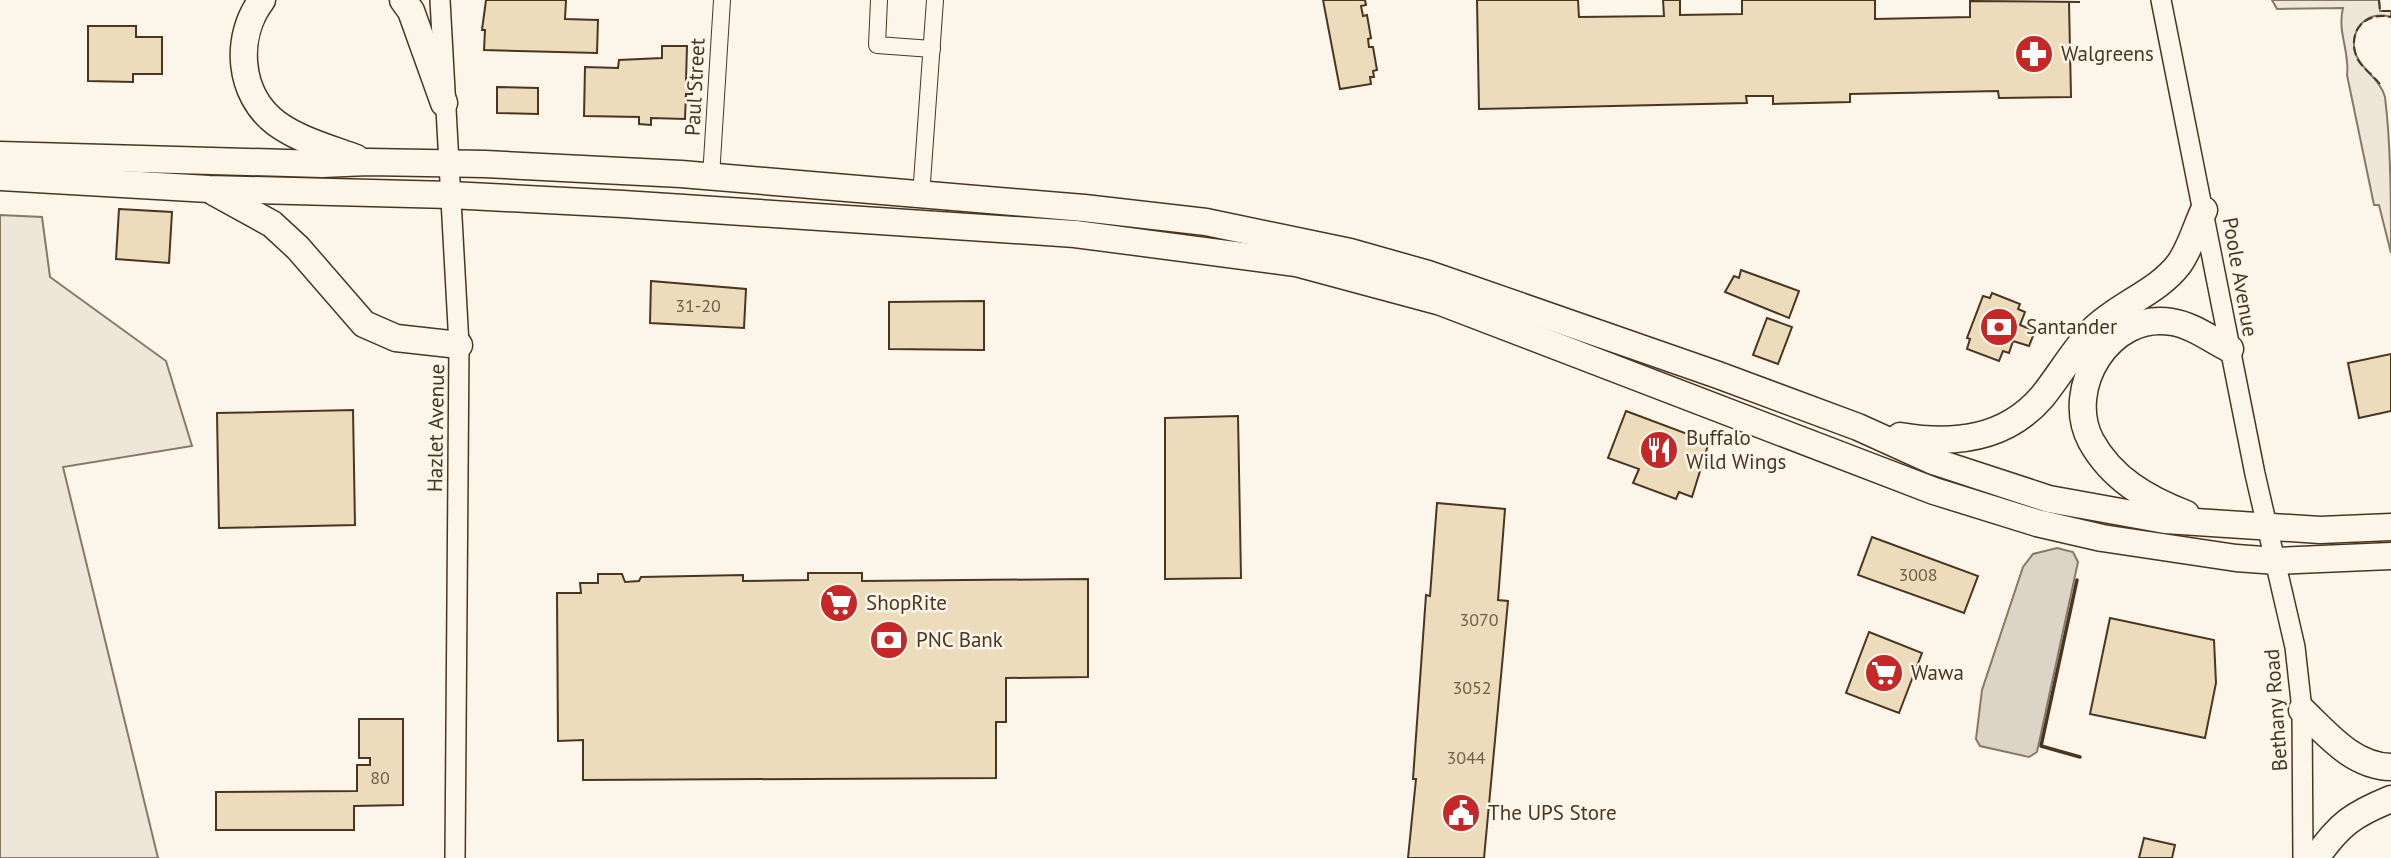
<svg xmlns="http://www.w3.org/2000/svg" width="2391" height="858" font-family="'PT Sans',sans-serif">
<rect width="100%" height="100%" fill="#fbf6e9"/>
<!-- green -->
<g fill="#ede6d9" stroke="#887966" stroke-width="2">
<path d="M 2272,0 L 2379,0 L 2380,11 L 2391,11 L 2391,17 C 2372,12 2355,21 2354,43 C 2353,66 2379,75 2385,97 C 2391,146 2391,203 2391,253 L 2379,205 L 2374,205 L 2347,75 C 2350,52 2337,32 2343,8 L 2277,9 Z"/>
<polygon points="0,215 42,217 50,277 166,361 192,446 63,467 158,858 0,858"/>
</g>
<!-- water -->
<polygon fill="#dcd4c6" stroke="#887966" stroke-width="2" points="2057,548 2073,552 2078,562 2037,752 2029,757 1980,746 1976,739 1982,690 2023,567 2033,554"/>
<!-- building -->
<g fill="#ecdcbc" stroke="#4a3520" stroke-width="2">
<polygon points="486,0 566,0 565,19 598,20 597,53 484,50 485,30 482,30"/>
<polygon points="1323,0 1365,0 1366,5 1361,6 1363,16 1367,15 1371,38 1368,39 1369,47 1373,47 1377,70 1373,71 1374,77 1370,77 1371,84 1340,89"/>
<polygon points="1477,0 1578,0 1579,17 1664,16 1663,0 1680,0 1680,15 1742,14 1742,0 1875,0 1875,19 1970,17 1970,1 2080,2 2069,2 2071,97 1999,98 1998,91 1850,94 1850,102 1773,104 1773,96 1746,96 1747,103 1479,109"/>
<polygon points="88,26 136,26 136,37 162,37 162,74 133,74 133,82 88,81"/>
<polygon points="662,46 687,46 686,81 692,81 692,94 686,94 685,119 651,118 651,125 639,124 639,117 584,116 585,67 618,68 619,60 662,58"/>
<polygon points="497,87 538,88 538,114 497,113"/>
<polygon points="119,209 172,212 169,263 116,259"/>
<polygon points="1741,270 1799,291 1789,318 1725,292 1734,276 1739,278"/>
<polygon points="651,281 746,289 744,328 650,323"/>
<polygon points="1992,293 2020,304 2018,309 2025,312 2020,325 2035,331 2029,346 2013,341 2009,353 2003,351 1999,361 1967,349 1970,339 1967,338 1983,296 1990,298"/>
<polygon points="984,301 984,350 889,349 889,302"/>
<polygon points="1767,318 1792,327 1778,364 1753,355"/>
<polygon points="2391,354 2391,411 2359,418 2348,363"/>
<polygon points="353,410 355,525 219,528 217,413"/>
<polygon points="1626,411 1709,442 1692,497 1679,492 1676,499 1633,483 1639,469 1608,458"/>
<polygon points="1238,416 1241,578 1165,579 1165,418"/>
<polygon points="1437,503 1505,509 1498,600 1508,601 1484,858 1408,858 1416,779 1413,779 1426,595 1430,596"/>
<polygon points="1872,537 1978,576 1964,613 1858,575"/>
<polygon points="808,573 862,573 862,581 1088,579 1088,677 1006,678 1006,722 996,722 996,778 583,780 583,740 558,741 557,593 581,593 580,583 598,583 598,574 622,574 625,582 639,581 641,577 743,575 743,581 808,580"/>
<polygon points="2110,618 2214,640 2216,683 2205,738 2090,714"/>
<polygon points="1869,632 1922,653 1899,713 1846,693"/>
<polygon points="359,719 403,719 403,805 354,806 354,830 216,830 216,792 357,791 357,765 370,765 370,758 359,758"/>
<polygon points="2144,838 2175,845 2172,858 2139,858"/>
</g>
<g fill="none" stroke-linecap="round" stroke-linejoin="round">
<defs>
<g id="minor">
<polyline points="879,0 877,45 932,49"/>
<polyline points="711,177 722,0"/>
<polyline points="921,196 935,0"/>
</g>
<g id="tertiary">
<polyline points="440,0 459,345 455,858"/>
<polyline points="2161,0 2255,474 2295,647 2302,710 2303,858"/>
</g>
<g id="trunk">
<path d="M 262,0 C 234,37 238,94 276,123 C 299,140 329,148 356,158"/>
<polyline points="403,0 411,11 444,103"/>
<polyline points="0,155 322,164 368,162 485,164 681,174 1084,208 1206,222 1350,252 1428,274 1718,375 1858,427 1933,461 2049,499 2165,520 2320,530 2391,527"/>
<polyline points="0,177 209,189 450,195 623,204 1075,234 1296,263 1441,302 1934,491 2037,523 2102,538 2236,558 2277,561 2391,556"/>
<polyline points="214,192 272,224 298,248 364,324 396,338 459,345"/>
<path d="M 1900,436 C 1953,445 2005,440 2042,397 C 2060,375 2074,349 2094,329 C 2120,304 2158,292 2179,264 C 2190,249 2196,227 2204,210"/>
<path d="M 2186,514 C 2147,499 2112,479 2091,441 C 2063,388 2110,311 2172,322 C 2192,325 2212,340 2230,349"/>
<path d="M 2302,710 C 2328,735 2353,766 2391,767"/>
<path d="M 2316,858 C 2339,824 2354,814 2391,799"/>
</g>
</defs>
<!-- minor casing -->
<use href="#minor" stroke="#4a3520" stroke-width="18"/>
<!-- tertiary casing -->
<use href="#tertiary" stroke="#4a3520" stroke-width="22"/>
<!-- trunk casing -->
<use href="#trunk" stroke="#4a3520" stroke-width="29"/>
<!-- minor -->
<use href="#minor" stroke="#fbf6e9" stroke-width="16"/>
<!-- tertiary -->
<use href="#tertiary" stroke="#fbf6e9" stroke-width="19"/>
<!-- trunk -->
<use href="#trunk" stroke="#fbf6e9" stroke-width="26"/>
<!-- fence -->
<g stroke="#4a3520" stroke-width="2" stroke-dasharray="9 3.5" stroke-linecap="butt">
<polyline points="2379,0 2380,11 2391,11"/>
<path d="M 2380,84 C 2373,75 2362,68 2357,58 C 2346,32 2365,11 2391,17"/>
</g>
<!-- wall -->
<polyline stroke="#4a3520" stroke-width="3.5" points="2077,580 2041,746 2080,757"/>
</g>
<!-- icons -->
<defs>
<symbol id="pharmacy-disc" viewBox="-11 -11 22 22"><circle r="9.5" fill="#c62828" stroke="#fbf6e9"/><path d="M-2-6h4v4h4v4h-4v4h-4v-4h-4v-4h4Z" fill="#fff"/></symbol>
<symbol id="bank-disc" viewBox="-11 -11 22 22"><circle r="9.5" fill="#c62828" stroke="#fbf6e9"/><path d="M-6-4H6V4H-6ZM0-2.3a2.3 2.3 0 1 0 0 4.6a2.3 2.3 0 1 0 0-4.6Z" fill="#fff"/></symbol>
<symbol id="restaurant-disc" viewBox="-11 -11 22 22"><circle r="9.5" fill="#c62828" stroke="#fbf6e9"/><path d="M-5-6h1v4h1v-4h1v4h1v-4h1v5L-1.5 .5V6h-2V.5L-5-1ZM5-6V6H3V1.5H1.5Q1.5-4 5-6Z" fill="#fff"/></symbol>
<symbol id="supermarket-disc" viewBox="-11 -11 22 22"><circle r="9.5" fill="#c62828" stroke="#fbf6e9"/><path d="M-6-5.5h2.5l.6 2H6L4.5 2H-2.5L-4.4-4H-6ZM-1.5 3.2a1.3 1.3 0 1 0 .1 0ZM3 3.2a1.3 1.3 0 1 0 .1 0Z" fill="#fff"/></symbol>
<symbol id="civic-disc" viewBox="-11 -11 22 22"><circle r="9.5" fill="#c62828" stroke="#fbf6e9"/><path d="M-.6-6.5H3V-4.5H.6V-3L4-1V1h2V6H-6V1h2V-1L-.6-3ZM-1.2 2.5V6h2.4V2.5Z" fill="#fff"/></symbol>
</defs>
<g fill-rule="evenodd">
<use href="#pharmacy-disc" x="2012" y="32" width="44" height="44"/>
<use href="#bank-disc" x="1977" y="305" width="44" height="44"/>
<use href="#restaurant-disc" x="1637" y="428" width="44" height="44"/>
<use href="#supermarket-disc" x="817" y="581" width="44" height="44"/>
<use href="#bank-disc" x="867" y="618" width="44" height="44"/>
<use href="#supermarket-disc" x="1862" y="651" width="44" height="44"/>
<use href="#civic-disc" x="1439" y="791" width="44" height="44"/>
</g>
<g text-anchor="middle" stroke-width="5" stroke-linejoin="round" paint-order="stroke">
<!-- number labels -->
<g font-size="18" fill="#725f47">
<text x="698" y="312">31-20</text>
<text x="1918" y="581">3008</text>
<text x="1479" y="626">3070</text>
<text x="1472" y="694">3052</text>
<text x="1466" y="764">3044</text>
<text x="380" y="784">80</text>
</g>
<!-- poi labels -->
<g font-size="21" fill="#4a3520" stroke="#fbf6e9" text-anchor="start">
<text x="2061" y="61">Walgreens</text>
<text x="2026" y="334">Santander</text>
<text x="1686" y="445">Buffalo<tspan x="1686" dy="24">Wild Wings</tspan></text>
<text x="866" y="610">ShopRite</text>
<text x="916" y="647">PNC Bank</text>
<text x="1911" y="680">Wawa</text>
<text x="1488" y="820">The UPS Store</text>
</g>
<!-- street labels -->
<g font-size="21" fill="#4a3520" stroke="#fbf6e9">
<text transform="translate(695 87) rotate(-87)" y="7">Paul Street</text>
<text transform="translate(2240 277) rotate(80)" y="7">Poole Avenue</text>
<text transform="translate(436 428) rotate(-89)" y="7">Hazlet Avenue</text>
<text transform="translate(2276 710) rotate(-94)" y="7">Bethany Road</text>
</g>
</g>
</svg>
